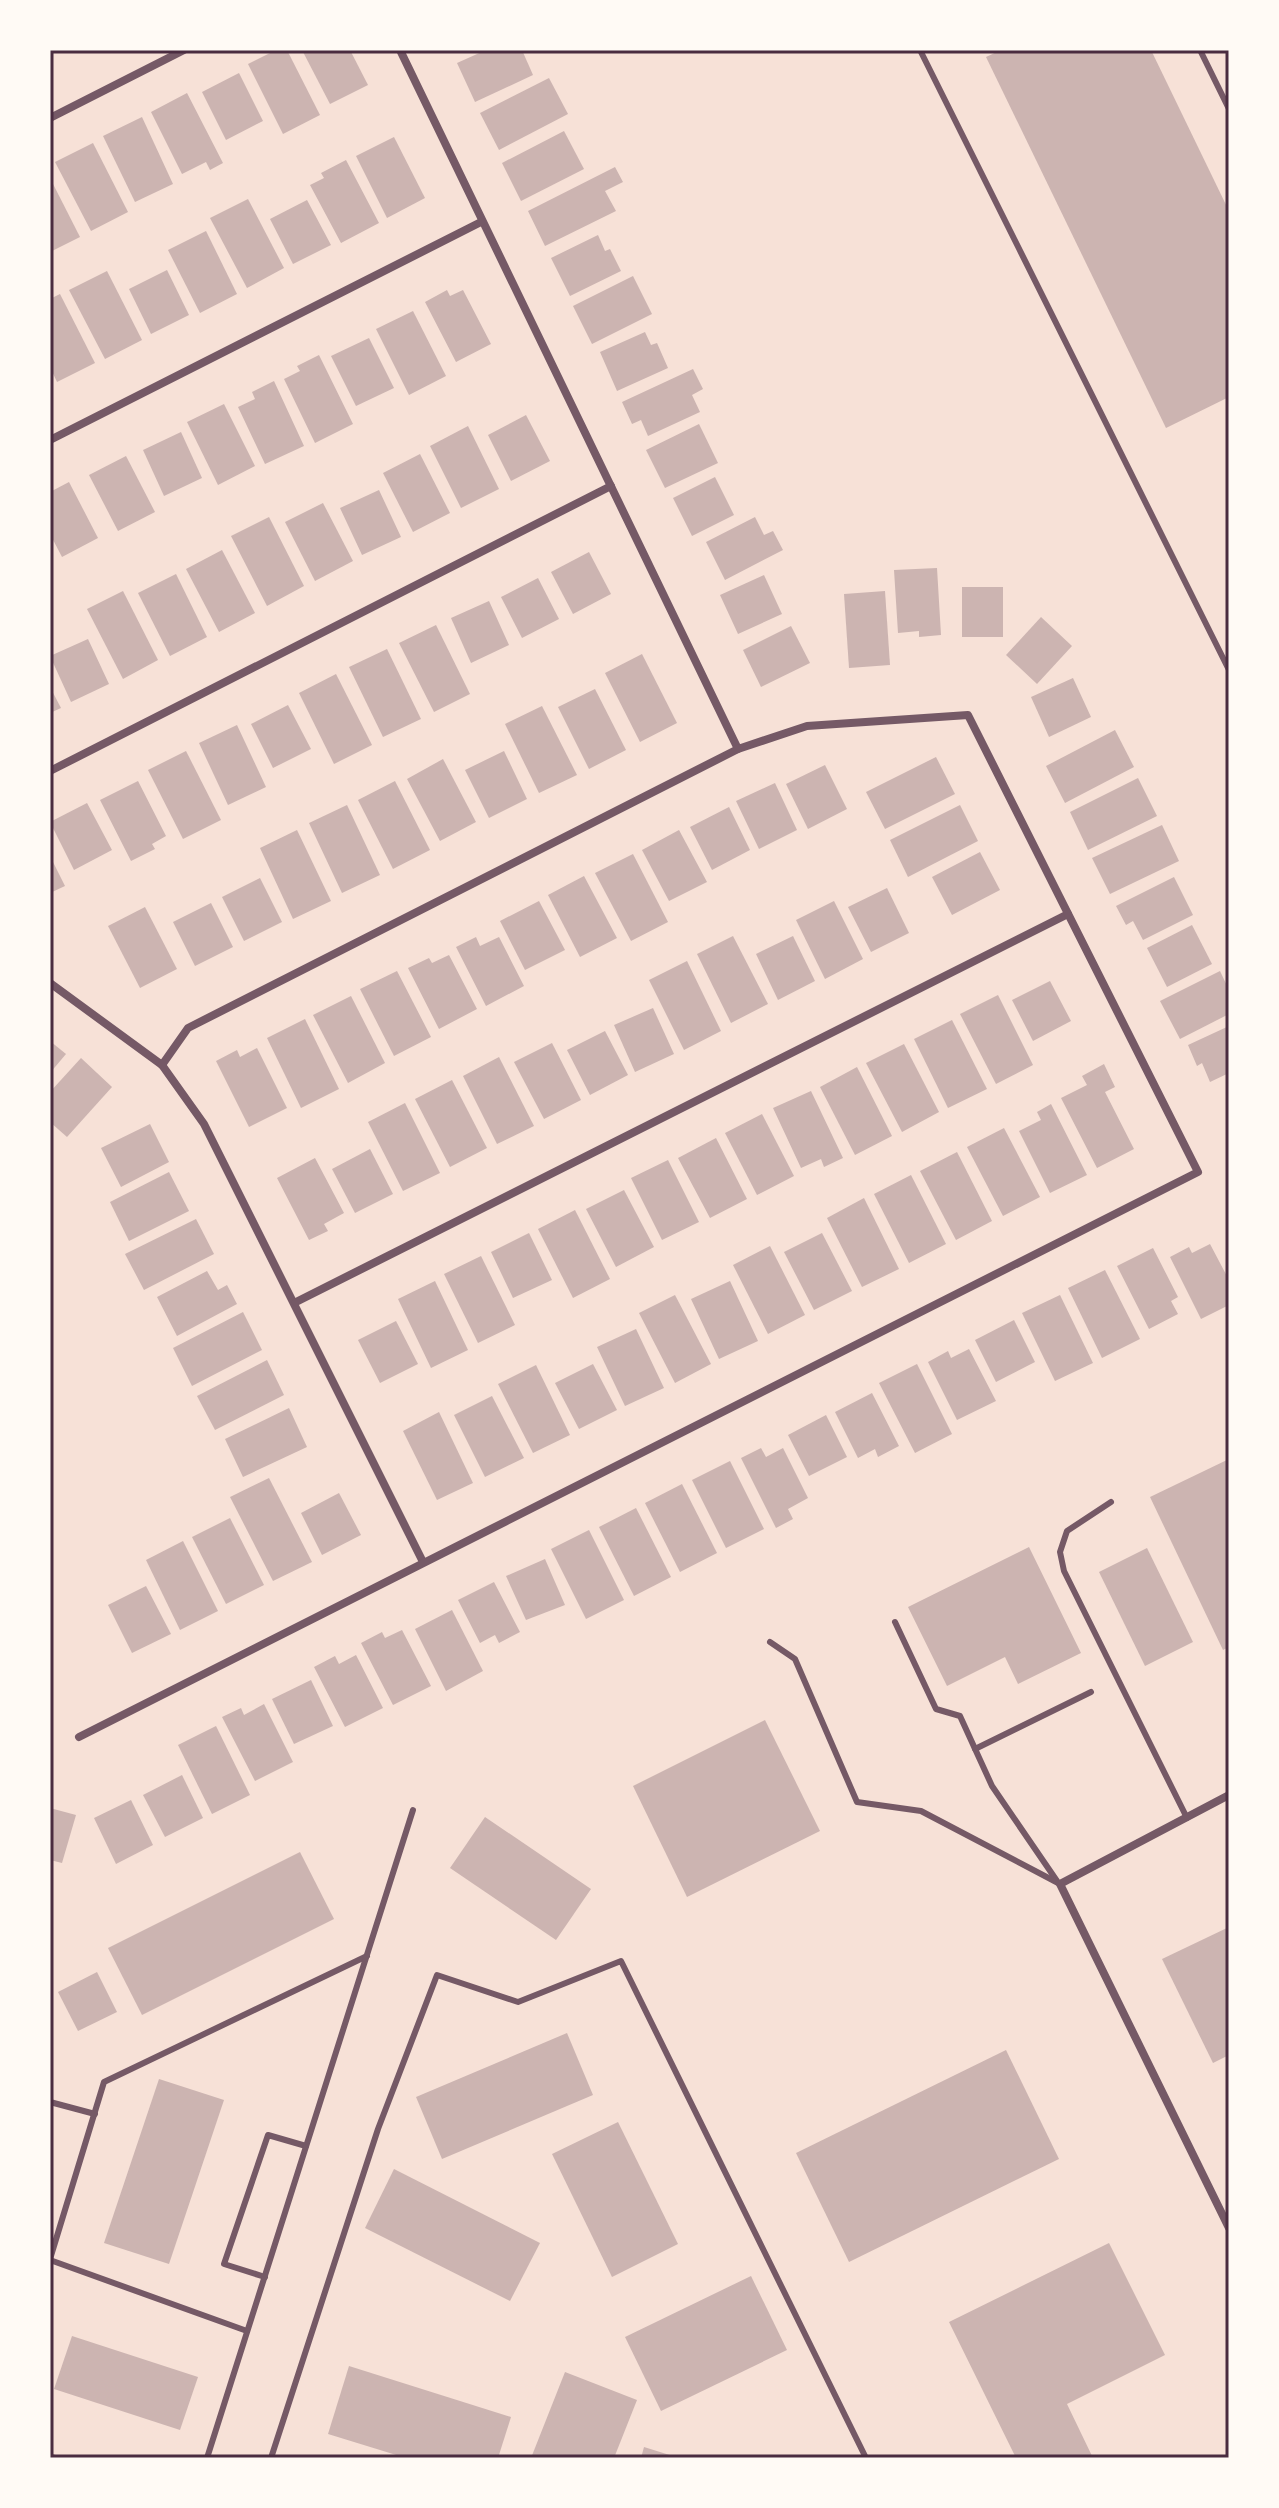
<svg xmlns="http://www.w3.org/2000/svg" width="1279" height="2508" font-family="Figtree,sans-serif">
<rect width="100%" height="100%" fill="#f7e1d7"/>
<!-- building -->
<g fill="#ccb4b1">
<polygon points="276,50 287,50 320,115 283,134 248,64"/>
<polygon points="302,50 350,50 368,85 330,104"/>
<polygon points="486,50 522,50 533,75 475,102 457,63"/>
<polygon points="1001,50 1151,50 1229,211 1229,397 1166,428 986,57"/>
<polygon points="239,73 263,121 226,140 202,92"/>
<polygon points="549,78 568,114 499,150 480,113"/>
<polygon points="187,93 223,163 210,170 206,162 182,174 151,112"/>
<polygon points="142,117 173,184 135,202 103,136"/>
<polygon points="564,131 584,169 521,201 502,163"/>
<polygon points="394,137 425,198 387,218 356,156"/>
<polygon points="93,143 128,212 91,231 55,162"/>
<polygon points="346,160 379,223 341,243 310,185 324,178 321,173"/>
<polygon points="615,167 623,182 605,191 616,211 545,246 528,211"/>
<polygon points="50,178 80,237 50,252"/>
<polygon points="248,199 284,268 247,288 210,218"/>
<polygon points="307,200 331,245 293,264 270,219"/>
<polygon points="206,231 237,294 200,313 168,250"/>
<polygon points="598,235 605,251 610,249 621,271 570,296 551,258"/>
<polygon points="167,270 189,315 151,334 129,289"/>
<polygon points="107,271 142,340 105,359 69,290"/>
<polygon points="633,276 652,314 592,344 573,306"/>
<polygon points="447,290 450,296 463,290 491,344 456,362 425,302"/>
<polygon points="60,294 95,363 57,382 50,367 50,299"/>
<polygon points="413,311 446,376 409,395 376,329"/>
<polygon points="645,332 651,345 657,343 668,368 617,391 600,352"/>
<polygon points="369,338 394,388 356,406 331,356"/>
<polygon points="319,355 353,424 315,443 284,379 300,371 297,366"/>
<polygon points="693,369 703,389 692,395 700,412 648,436 641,420 632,424 622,402"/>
<polygon points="274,381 304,446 265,464 238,407 255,399 252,392"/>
<polygon points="224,404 255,466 218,485 187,422"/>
<polygon points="526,415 550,461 511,481 488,435"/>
<polygon points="699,424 718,463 665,488 646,450"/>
<polygon points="468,426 499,489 461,508 430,446"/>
<polygon points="181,432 202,478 164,496 143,450"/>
<polygon points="420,454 450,513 413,532 383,473"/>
<polygon points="126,456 155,512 118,531 89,475"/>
<polygon points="715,477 734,515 692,536 673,498"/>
<polygon points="69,482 98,538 62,557 50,534 50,492"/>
<polygon points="379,490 401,537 362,555 340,508"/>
<polygon points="323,503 353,561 315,581 285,522"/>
<polygon points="269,517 304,586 267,606 231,536"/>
<polygon points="755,517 764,535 773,531 783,550 725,580 706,542"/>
<polygon points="222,550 255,613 219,632 186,569"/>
<polygon points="589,552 611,594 573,614 551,572"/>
<polygon points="937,568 941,635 919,637 919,631 898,633 894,570"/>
<polygon points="176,574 207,637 170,656 138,593"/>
<polygon points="764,575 782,614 738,634 720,595"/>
<polygon points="538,578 559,619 522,638 501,597"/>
<rect x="962" y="587" width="41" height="50"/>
<polygon points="123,591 158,660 123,679 87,609"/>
<polygon points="885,591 890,665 849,668 844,594"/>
<polygon points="489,601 509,645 471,663 451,618"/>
<polygon points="1041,617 1072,646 1037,684 1006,655"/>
<polygon points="436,625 470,694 434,712 399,643"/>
<polygon points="791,626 810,663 761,687 743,650"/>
<polygon points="88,639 109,684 71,702 50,656"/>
<polygon points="387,649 421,719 383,737 349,667"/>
<polygon points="642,654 677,723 640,742 605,673"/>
<polygon points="336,674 372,745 334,764 299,693"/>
<polygon points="1073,678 1091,717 1049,737 1031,697"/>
<polygon points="50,687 61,708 50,713"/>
<polygon points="595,689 626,750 589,769 558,707"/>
<polygon points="288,705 311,749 273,768 251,724"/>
<polygon points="542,706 577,775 539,793 505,724"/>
<polygon points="237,725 266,787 228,805 199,743"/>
<polygon points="1115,730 1134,767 1065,803 1046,766"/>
<polygon points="186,751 221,820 183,839 148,770"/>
<polygon points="504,751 527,799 489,818 465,770"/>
<polygon points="936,757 955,794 885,829 866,792"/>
<polygon points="443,759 476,822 440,841 407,779"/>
<polygon points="825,765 847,809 808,829 786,784"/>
<polygon points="1138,778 1157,816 1088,850 1070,812"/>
<polygon points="138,781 166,836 152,844 155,849 131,861 100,800"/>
<polygon points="395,781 430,850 393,869 358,800"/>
<polygon points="775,783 797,830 759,849 736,801"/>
<polygon points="87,803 112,850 74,870 50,822"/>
<polygon points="347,805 380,875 342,893 309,823"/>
<polygon points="960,805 978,841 908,877 890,840"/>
<polygon points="729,807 750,850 712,870 690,827"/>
<polygon points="1162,825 1179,861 1110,894 1092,858"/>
<polygon points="297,830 331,901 293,919 260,848"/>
<polygon points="679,830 707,882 669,901 642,850"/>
<polygon points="980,852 1000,890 952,915 932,877"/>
<polygon points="633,854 668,922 631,941 595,873"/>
<polygon points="50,856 65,886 50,893"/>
<polygon points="584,876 617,938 580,957 548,895"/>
<polygon points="1174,877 1193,915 1143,940 1133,921 1126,925 1116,906"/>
<polygon points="260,878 282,922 244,941 222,897"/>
<polygon points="887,888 909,933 871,952 848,907"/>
<polygon points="539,901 565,950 525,970 500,921"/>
<polygon points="834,901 863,959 825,979 796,920"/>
<polygon points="211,903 233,947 195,966 173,922"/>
<polygon points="145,907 177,969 140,988 108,926"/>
<polygon points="1192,925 1212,964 1167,987 1147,948"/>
<polygon points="733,936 768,1004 731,1023 697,954"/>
<polygon points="793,936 815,981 778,1000 756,954"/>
<polygon points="476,937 480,946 499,937 524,986 486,1006 456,947"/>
<polygon points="449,955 477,1009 439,1029 408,968 429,958 432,963"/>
<polygon points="687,961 721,1031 684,1050 649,980"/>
<polygon points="397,971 431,1037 394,1056 360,989"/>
<polygon points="1220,971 1229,990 1229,1014 1180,1039 1160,1001"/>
<polygon points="1050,981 1071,1021 1033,1041 1012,1000"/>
<polygon points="998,995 1033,1065 996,1084 960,1014"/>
<polygon points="351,996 385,1063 348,1083 313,1015"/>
<polygon points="653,1008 674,1054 635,1072 614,1025"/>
<polygon points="305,1019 339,1089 301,1108 267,1038"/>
<polygon points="952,1020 987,1089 948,1108 914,1039"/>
<polygon points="1229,1026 1229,1073 1210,1082 1202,1063 1197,1066 1188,1045"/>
<polygon points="605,1031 628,1075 590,1095 567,1050"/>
<polygon points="50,1041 66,1054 50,1073"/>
<polygon points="552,1043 581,1100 544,1119 514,1062"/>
<polygon points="904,1044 939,1112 902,1132 866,1063"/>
<polygon points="257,1048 287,1108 249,1127 216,1061 237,1050 240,1057"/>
<polygon points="499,1057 534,1126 497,1144 463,1076"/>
<polygon points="81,1058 112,1087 67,1137 50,1122 50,1092"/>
<polygon points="1104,1064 1115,1087 1105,1092 1134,1149 1097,1168 1061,1098 1087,1085 1082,1076"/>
<polygon points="857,1067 892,1136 855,1155 820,1087"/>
<polygon points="452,1080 487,1148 450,1167 415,1099"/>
<polygon points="811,1091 843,1158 824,1167 821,1159 801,1168 773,1108"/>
<polygon points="405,1103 440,1173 403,1191 368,1122"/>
<polygon points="1051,1104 1087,1175 1050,1193 1019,1131 1041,1120 1037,1112"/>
<polygon points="762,1114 794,1176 757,1195 725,1133"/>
<polygon points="150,1124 169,1162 121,1187 101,1148"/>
<polygon points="1004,1128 1040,1197 1003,1216 967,1147"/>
<polygon points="716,1138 747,1199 710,1218 678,1158"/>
<polygon points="370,1149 393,1194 355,1213 332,1169"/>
<polygon points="957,1152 992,1221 956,1240 920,1171"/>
<polygon points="315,1158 344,1213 324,1224 328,1231 309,1240 277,1178"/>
<polygon points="668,1160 699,1222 662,1240 631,1178"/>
<polygon points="169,1172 189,1211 129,1241 110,1202"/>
<polygon points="911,1175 946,1244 909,1263 874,1194"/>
<polygon points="624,1190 654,1247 616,1267 586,1209"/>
<polygon points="864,1198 899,1269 862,1287 827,1218"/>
<polygon points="575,1210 610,1279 573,1298 538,1229"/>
<polygon points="196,1219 214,1254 144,1290 125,1254"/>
<polygon points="529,1233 552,1280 513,1298 491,1252"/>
<polygon points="822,1233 852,1291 814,1310 784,1252"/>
<polygon points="1210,1244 1229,1280 1229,1305 1201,1319 1170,1257 1189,1247 1192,1253"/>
<polygon points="770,1246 805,1315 768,1334 733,1265"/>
<polygon points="1153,1248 1178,1297 1171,1301 1178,1314 1149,1329 1117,1266"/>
<polygon points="481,1256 515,1325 478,1343 444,1274"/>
<polygon points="1105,1270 1140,1339 1102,1358 1068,1288"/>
<polygon points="207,1271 218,1290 227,1285 237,1304 177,1336 157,1297"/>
<polygon points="435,1281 468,1350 431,1368 398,1299"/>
<polygon points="730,1281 758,1341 719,1359 691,1299"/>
<polygon points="675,1295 711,1364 675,1383 639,1313"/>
<polygon points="1060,1295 1093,1363 1055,1381 1022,1313"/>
<polygon points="243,1312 262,1350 192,1386 173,1348"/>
<polygon points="1014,1320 1035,1362 996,1382 975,1340"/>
<polygon points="396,1321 418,1364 380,1383 358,1340"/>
<polygon points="636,1329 664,1388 625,1406 597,1347"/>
<polygon points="969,1349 996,1401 957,1420 928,1362 948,1351 951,1358"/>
<polygon points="267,1360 284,1395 215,1430 197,1396"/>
<polygon points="593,1364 617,1410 579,1429 555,1383"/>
<polygon points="917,1364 952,1434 915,1453 879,1383"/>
<polygon points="536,1365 570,1435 533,1453 498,1384"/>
<polygon points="872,1393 899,1446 878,1457 875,1449 858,1458 835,1412"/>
<polygon points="492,1396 524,1458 485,1477 454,1415"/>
<polygon points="289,1408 307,1447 243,1477 225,1439"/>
<polygon points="439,1412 473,1483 437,1500 403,1431"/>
<polygon points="826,1415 847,1457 809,1476 788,1435"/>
<polygon points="761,1448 766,1457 783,1448 808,1498 788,1509 793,1519 776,1528 741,1458"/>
<polygon points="1229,1459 1229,1647 1223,1650 1150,1497"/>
<polygon points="730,1461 764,1529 726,1548 692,1480"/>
<polygon points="269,1478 312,1562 273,1581 230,1497"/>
<polygon points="682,1484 717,1553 680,1572 645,1503"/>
<polygon points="339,1493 361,1535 322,1555 301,1513"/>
<polygon points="636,1508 671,1577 634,1596 599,1527"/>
<polygon points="230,1518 264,1585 226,1604 192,1537"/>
<polygon points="589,1530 624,1600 586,1619 551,1549"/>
<polygon points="183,1541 218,1611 180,1630 146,1560"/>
<polygon points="1029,1547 1081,1653 1018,1684 1005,1657 947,1686 908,1607"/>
<polygon points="1147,1548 1193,1642 1145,1666 1099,1572"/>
<polygon points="545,1559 565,1605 526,1620 506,1576"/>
<polygon points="494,1582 520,1632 499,1643 495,1635 480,1643 458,1600"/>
<polygon points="146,1586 171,1634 132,1653 108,1605"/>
<polygon points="452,1610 483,1671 446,1691 415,1629"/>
<polygon points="402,1630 431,1686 393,1705 361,1643 382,1632 385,1638"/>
<polygon points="356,1655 383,1708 345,1727 314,1667 335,1656 339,1664"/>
<polygon points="311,1680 333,1726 294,1744 272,1699"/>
<polygon points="264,1704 293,1762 255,1781 222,1717 241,1708 244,1715"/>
<polygon points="765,1720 820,1831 687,1897 633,1786"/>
<polygon points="216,1726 250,1795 212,1814 178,1745"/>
<polygon points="182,1775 203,1818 165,1837 143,1795"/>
<polygon points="131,1800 153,1845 116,1864 94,1818"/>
<polygon points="50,1808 76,1815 62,1863 50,1860"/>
<polygon points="485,1817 591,1889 556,1940 450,1868"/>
<polygon points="300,1852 334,1919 142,2015 108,1948"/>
<polygon points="1229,1927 1229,2055 1213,2063 1162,1959"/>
<polygon points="97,1972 117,2012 78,2031 58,1992"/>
<polygon points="567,2033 593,2095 442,2159 416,2097"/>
<polygon points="1006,2050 1059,2159 849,2262 796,2153"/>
<polygon points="159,2079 224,2100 169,2264 104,2243"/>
<polygon points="618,2122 678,2244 612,2277 552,2154"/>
<polygon points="394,2169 540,2243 510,2301 365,2228"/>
<polygon points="1109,2243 1165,2355 1067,2404 1093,2458 1016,2458 949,2322"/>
<polygon points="751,2276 787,2350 661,2411 625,2337"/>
<polygon points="72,2336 198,2377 180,2430 54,2389"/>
<polygon points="349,2366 511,2417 498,2458 406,2458 328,2434"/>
<polygon points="565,2372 637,2400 614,2458 531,2458"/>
<polygon points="644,2447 676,2457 676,2458 641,2458"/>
</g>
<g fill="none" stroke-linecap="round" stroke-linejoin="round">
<!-- service -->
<g stroke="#755966" stroke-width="6">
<polyline points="920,50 1229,670"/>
<polyline points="1200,50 1229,109"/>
<polyline points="1111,1502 1067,1531 1060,1552 1064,1571 1187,1818"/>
<polyline points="895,1622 936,1709 960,1716 992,1786 1057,1881"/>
<polyline points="770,1642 795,1659 857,1802 921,1811 1060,1884"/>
<polyline points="975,1749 1091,1692"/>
<polyline points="50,2102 95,2114"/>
<polyline points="50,2259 104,2082 367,1956"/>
<polyline points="50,2260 247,2331"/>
<polyline points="265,2277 224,2264 268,2135 306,2146"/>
<polyline points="50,2457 55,2458"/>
<polyline points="207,2458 413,1810"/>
<polyline points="271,2458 378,2129 437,1975 518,2002 621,1961 866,2458"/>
</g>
<!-- minor -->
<g stroke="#755966" stroke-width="8">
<polyline points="400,50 738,749"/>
<polyline points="50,118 184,50"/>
<polyline points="50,440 481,222"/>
<polyline points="50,771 611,486"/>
<polyline points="50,983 162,1065 204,1124 423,1562"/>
<polyline points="296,1302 1068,914"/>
<polyline points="79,1737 1198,1172 968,715 807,726 738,749 188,1028 162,1065"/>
<polyline points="1229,1795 1060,1884 1229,2228"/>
</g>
</g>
<!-- border -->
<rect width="1279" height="2508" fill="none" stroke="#fffaf5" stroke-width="104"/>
<rect x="52" y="52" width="1175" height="2404" fill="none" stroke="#4a2c40" stroke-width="3"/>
</svg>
